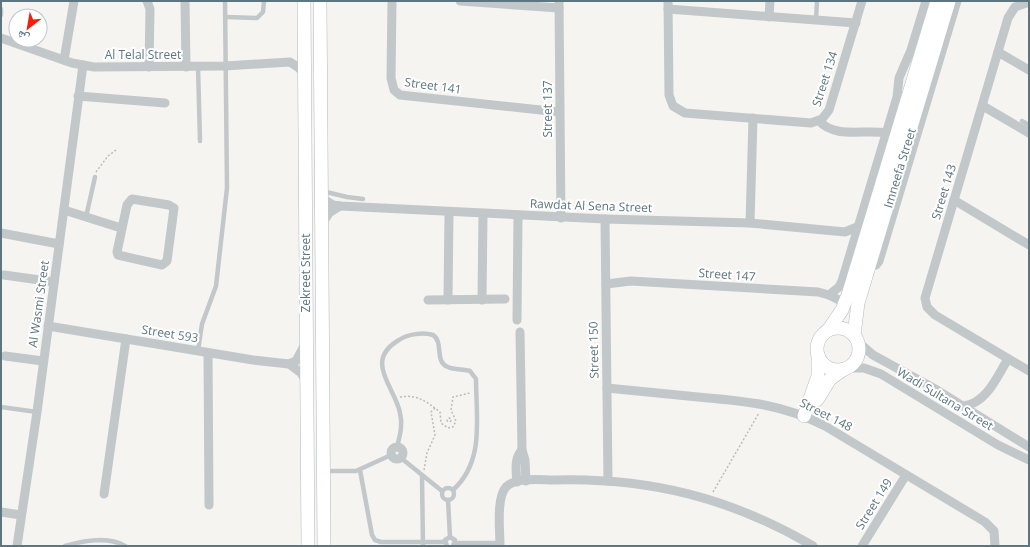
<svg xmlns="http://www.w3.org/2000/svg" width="1030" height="547" font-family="'Open Sans','Noto Naskh Arabic',sans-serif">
<rect width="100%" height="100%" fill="#f5f4f0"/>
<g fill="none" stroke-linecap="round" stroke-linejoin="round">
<defs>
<g id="secondary">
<polyline points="304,1 308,546"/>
<polyline points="320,1 324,546"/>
<circle cx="838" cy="349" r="21"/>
<polyline points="829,329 842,310 849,292 937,1"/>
<polyline points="854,335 858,303 949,1"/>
<polyline points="817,400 830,379 844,369"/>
<polyline points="804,416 818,376 818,355"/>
</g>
</defs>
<!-- secondary casing -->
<use href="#secondary" stroke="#b1babd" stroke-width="14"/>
<!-- path -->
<g stroke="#b9bdbf" stroke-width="1.5" stroke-dasharray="2 2" stroke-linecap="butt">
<polyline points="96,172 108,156 116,150"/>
<path d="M 400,397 C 418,394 427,402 440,412 L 441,423 L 448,428 L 453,427 L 456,421 L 451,410 L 453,397 L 470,393"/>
<circle cx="449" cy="420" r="2"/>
<polyline points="424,470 427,453 435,435 431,412 435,408"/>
<polyline points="713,492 759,413"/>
</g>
<!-- lane -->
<g stroke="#c2c7ca" stroke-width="4.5">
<polyline points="1,9 1,15"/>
<polyline points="226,17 257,18 263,12 264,1"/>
<polyline points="816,20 817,1"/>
<polyline points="198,67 200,141"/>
<polyline points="1022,121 1029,125"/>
<polyline points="322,191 347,197 363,199"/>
<polyline points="86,217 95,177"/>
<polyline points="198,351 202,324 216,286 227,188 225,1"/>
<polyline points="1,407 37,412"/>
<path d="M 397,447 C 400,435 403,425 400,413 C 395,387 363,361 399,340 C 408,334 423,332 433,335 C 444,342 434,362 448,367 C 454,370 463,369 470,371 L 476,379 C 476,418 485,461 453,490"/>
<polyline points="401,458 442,491"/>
<polyline points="360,470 372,535 375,540 381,542 445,542"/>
<polyline points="324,471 356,471 391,455"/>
<polyline points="422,477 423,546"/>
<circle cx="448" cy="494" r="6"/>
<polyline points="448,500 450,537"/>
<polyline points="450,537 455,540 453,546"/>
<polyline points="455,543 500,543"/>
<path d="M 65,546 C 82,541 109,536 125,546"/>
<polyline points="447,546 445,540 450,537"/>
</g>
<!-- street -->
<g stroke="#c2c7ca" stroke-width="9">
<polyline points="147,1 150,9 149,67"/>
<polyline points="185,1 186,67"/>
<polyline points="392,1 391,78 394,90 400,95 559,112"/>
<polyline points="460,1 559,8"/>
<polyline points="559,1 561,218"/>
<polyline points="668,1 669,95 673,106 685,113 811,123 822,119 829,110 862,1"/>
<polyline points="1029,2 1015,7 1008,18 925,298 927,307 935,315 1029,371"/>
<polyline points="668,9 856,23"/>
<polyline points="769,17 770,1"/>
<polyline points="1,38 72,63 94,67 225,66 290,62 299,68 306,76"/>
<polyline points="998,52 1029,70"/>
<polyline points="64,60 74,1"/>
<polyline points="78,96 165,103"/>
<polyline points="983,106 1029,133"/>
<path d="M 819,121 C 836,139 864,129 886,133"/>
<polyline points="321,198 333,205 340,206 605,219 750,223 845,232 857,227 872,216"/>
<polygon points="132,199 169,205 174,208 167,261 162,265 118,255 117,252 127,205"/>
<polyline points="954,200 1029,245"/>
<polyline points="64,210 121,228"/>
<polyline points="605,219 608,481"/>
<polyline points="750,223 753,118"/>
<polyline points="322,224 329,213 340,206"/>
<polyline points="1,233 59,244"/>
<polyline points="869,267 876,265 879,261 957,1"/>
<polyline points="4,275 54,282"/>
<polyline points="606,284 631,281 818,292 829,295 845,303"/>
<polyline points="829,295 839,287 842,281 897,97 899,78 911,50 926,1"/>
<polyline points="428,300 505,299"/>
<polyline points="448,300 449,212"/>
<polyline points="482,300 483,214"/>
<polyline points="517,320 518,215"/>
<polyline points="48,326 253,360 289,364 301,373 306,381"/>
<polyline points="520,332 522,450 525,460 526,481"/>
<polyline points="859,343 873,355 937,390 1029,447"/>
<polyline points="208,353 209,505"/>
<polyline points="5,356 43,361"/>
<polyline points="289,364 296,361 305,344"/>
<polyline points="846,368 864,368 881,374 998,445 1029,460"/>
<path d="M 607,388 C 637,391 668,394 698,397 C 744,401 783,404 825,426 L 985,522 L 994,531 L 995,546"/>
<path d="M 964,406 C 987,403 997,376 1008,359"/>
<circle cx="397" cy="453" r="6"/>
<path d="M 517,482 C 516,471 514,458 522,450"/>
<polyline points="104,494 126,339"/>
<polyline points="1,512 21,515"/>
<polyline points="17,546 37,412 83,65"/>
<path d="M 500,546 C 500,531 496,498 506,487 C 516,477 540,480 553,480 C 649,477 731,498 813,546"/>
<polyline points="862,546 906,475"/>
</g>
<!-- secondary -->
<use href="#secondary" stroke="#fff" stroke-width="13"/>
</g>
<g text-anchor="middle" stroke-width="4" stroke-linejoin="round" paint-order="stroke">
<!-- street labels -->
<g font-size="12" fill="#5d767f" stroke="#fff">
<text x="143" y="59">Al Telal Street</text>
<text transform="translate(825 79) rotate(-72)" y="4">Street 134</text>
<text transform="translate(433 86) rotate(8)" y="4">Street 141</text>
<text transform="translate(548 109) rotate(-90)" y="4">Street 137</text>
<text transform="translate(900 168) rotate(-73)" y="4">Imneefa Street</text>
<text transform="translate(944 192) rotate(-73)" y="4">Street 143</text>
<text transform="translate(591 206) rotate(2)" y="4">Rawdat Al Sena Street</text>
<text transform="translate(306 273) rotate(-90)" y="4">Zekreet Street</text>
<text transform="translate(727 275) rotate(4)" y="4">Street 147</text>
<text transform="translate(39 304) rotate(-82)" y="4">Al Wasmi Street</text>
<text transform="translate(170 334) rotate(9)" y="4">Street 593</text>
<text transform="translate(594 350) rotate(-91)" y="4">Street 150</text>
<text transform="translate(945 399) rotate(31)" y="4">Wadi Sultana Street</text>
<text transform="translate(826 415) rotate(27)" y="4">Street 148</text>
<text transform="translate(874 504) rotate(-58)" y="4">Street 149</text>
</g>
</g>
<!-- border -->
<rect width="1030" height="547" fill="none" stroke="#5d767f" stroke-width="4"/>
<!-- north arrow -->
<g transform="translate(28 28) rotate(211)"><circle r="19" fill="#ffffff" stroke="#bec8cc"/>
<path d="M0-3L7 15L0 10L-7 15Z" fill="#f51c10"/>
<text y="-6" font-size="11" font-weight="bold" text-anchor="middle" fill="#5d767f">ش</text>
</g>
</svg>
